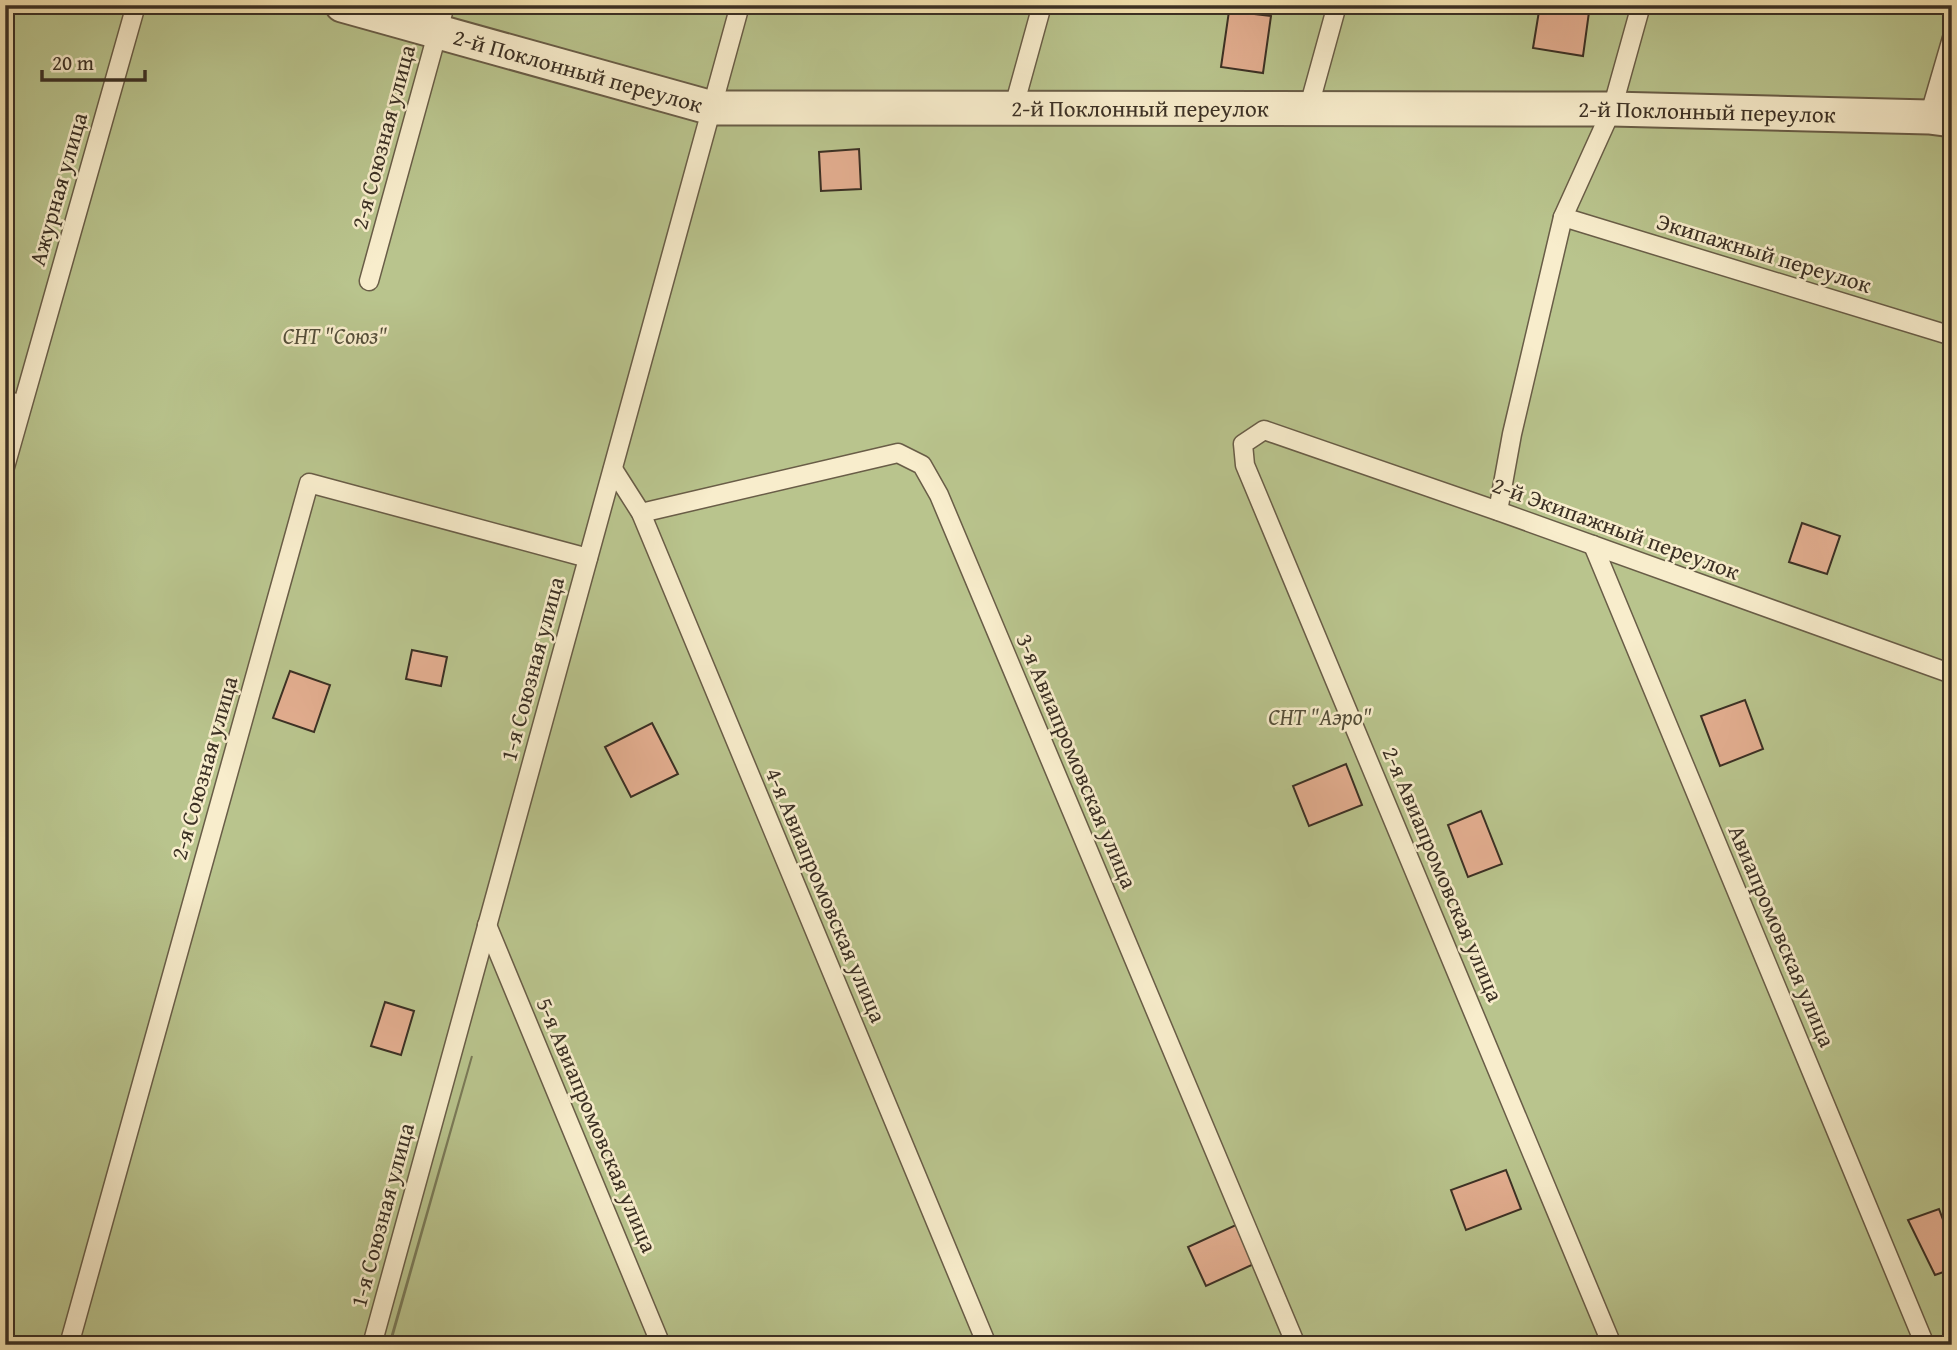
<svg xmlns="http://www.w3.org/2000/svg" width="1957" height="1350" font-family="'Gentium Book Plus',serif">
<rect width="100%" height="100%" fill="#f4e3b0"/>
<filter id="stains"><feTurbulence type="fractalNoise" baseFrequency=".00286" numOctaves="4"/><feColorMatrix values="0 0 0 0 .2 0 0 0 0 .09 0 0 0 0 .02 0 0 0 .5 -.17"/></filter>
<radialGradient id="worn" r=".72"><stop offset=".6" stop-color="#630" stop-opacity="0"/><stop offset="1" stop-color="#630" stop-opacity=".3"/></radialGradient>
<!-- green -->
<polygon fill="#b9c48d" stroke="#7a7a58" stroke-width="2" points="5,5 1952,5 1952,16 1933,83 1952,89 1952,1345 390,1345 472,1056 389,1345 5,1345"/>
<!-- building -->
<g fill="#e3ae90" stroke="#3b3024" stroke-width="2">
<polygon points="1540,5 1589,12 1583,56 1533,48"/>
<polygon points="1229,11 1271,16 1263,73 1221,67"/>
<polygon points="859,149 861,189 821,191 819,152"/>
<polygon points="1802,523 1840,536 1827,574 1789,562"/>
<polygon points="412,650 447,657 441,686 406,679"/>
<polygon points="290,671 330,685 314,732 273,718"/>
<polygon points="1745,700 1763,749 1720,766 1701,716"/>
<polygon points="652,723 678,774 631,797 605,747"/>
<polygon points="1346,764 1362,805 1309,826 1293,786"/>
<polygon points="1481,811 1502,864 1468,877 1448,825"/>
<polygon points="385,1002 414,1011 401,1055 371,1046"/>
<polygon points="1506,1170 1521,1209 1466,1230 1451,1190"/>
<polygon points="1939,1209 1952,1244 1952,1269 1935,1275 1908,1220"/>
<polygon points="1238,1224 1256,1263 1206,1286 1188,1247"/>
</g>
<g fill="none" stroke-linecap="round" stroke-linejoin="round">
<defs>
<g id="service">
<polyline points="1013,110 1042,5"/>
<polyline points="1308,110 1337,5"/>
<polyline points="1929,117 1952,38"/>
<polyline points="1563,217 1952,336"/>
<polyline points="369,281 445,5"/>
<polyline points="5,400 22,405"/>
<polyline points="5,467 136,5"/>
<polyline points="613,469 641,513 987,1345"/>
<polyline points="1498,511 1512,434 1563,217 1612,109 1641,5"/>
<polyline points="641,513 898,453 922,465 939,495 1296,1345"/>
<polyline points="1593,545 1925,1345"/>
<polyline points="487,925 661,1345"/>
<polyline points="69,1345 309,483 588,558"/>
<polyline points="372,1345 740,5"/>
<polyline points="1612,1345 1245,465 1243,444 1264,430 1498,511 1952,674"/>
</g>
<g id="minor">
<path id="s1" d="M 342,5 L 712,108 L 1612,109 L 1929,117 L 1952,120"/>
</g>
</defs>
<!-- service casing -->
<use href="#service" stroke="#695d47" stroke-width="21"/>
<!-- minor casing -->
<use href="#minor" stroke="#695d47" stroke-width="37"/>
<!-- service -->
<use href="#service" stroke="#f8edcc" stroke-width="18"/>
<!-- minor -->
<use href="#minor" stroke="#f8edcc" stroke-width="33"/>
</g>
<g text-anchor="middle" stroke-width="5" stroke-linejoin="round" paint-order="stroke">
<!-- street labels -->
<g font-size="23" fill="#3b3024" stroke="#f8edcc">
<text dy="8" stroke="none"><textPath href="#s1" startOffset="245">2-й Поклонный переулок</textPath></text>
<text dy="8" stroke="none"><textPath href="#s1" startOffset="812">2-й Поклонный переулок</textPath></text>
<text dy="8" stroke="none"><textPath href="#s1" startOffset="1379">2-й Поклонный переулок</textPath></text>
<text transform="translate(383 137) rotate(-75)" y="8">2-я Союзная улица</text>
<text transform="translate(58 189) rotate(-74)" y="8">Ажурная улица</text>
<text transform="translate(1764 253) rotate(17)" y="8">Экипажный переулок</text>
<text transform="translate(1616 528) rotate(20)" y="8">2-й Экипажный переулок</text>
<text transform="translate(532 669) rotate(-75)" y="8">1-я Союзная улица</text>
<text transform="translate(1077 761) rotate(67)" y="8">3-я Авиапромовская улица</text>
<text transform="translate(204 768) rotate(-74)" y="8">2-я Союзная улица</text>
<text transform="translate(1443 874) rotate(67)" y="8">2-я Авиапромовская улица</text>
<text transform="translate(826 895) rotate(67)" y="8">4-я Авиапромовская улица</text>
<text transform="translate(1782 936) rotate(67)" y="8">Авиапромовская улица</text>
<text transform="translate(597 1125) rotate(67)" y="8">5-я Авиапромовская улица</text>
<text transform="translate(382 1215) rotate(-75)" y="8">1-я Союзная улица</text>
</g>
<!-- park labels -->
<g font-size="23" font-style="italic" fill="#544e39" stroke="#f8edcc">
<text x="335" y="344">СНТ "Союз"</text>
<text x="1320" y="725">СНТ "Аэро"</text>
</g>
</g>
<!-- margin -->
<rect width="1957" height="1350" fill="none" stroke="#f4e3b0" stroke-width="28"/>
<rect x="7" y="7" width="1943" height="1336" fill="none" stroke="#3b3024" stroke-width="3.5"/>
<rect x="14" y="14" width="1929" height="1322" fill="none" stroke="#3b3024" stroke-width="2"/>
<!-- scale -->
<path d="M42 70v10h103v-10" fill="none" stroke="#3b3024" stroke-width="3.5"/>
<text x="52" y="70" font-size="21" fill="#3b3024" stroke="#f8edcc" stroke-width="5" paint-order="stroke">20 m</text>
<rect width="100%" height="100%" filter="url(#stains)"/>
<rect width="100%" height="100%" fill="url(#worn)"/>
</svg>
